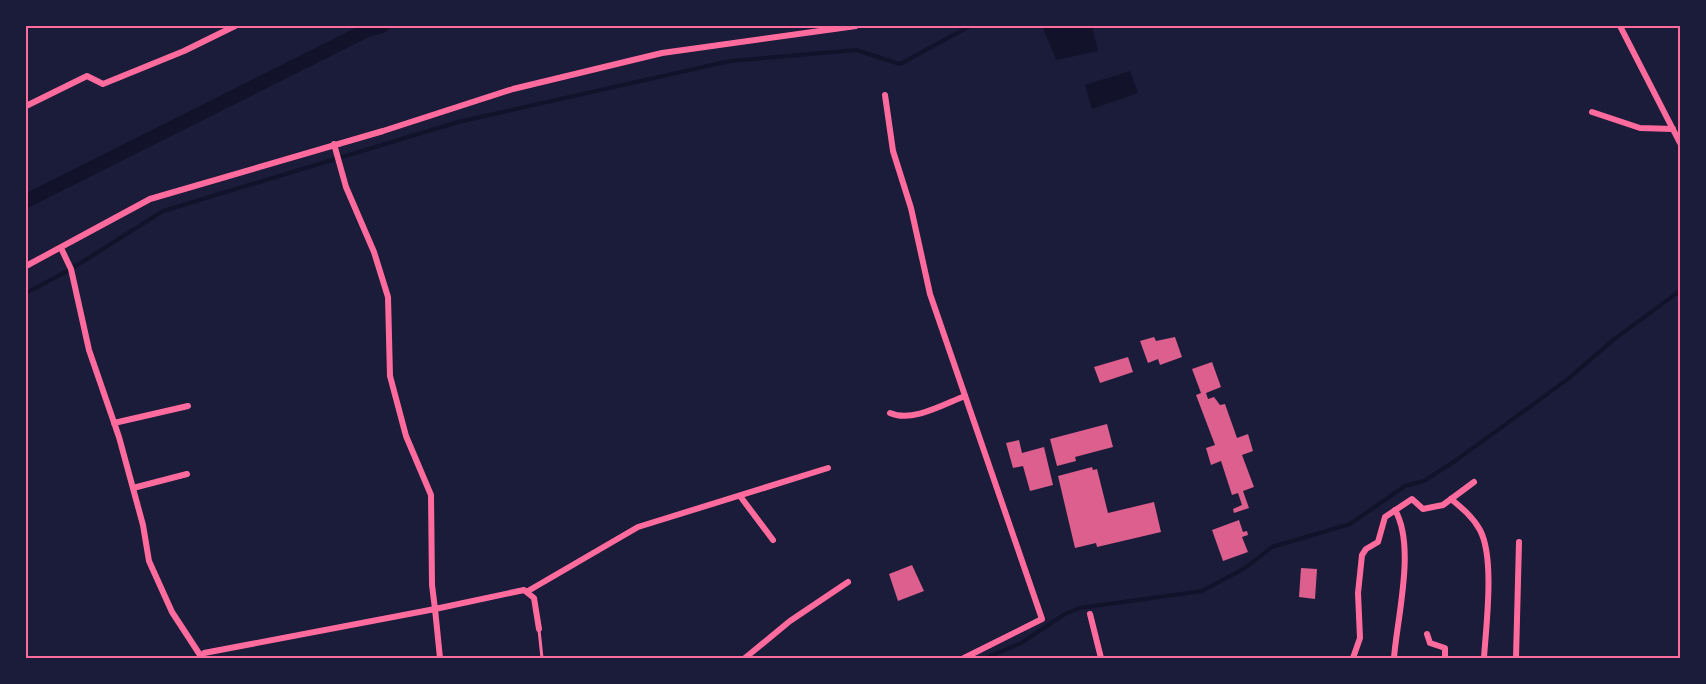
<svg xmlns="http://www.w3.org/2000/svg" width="1706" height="684" font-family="'Noto Sans',sans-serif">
<rect width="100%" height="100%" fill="#1b1b3a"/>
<!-- water -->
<g fill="#12122b">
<polygon points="1051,26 1092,26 1098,51 1056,60 1043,28"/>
<polygon points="1130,71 1138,93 1092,109 1085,85"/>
</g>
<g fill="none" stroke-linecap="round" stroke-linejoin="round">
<!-- stream -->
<g stroke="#12122b" stroke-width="4">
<polyline points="26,293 71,269 163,211 458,122 730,61 856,50 900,64 970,26"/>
<polyline points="986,658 1021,643 1065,614 1080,608 1202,591 1245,568 1272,547 1350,524 1405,486 1424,481 1455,461 1568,379 1613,340 1680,291"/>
</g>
<!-- canal -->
<polyline stroke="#12122b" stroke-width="14" points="26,201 367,30 382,26"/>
</g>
<!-- building -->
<g fill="#dd5f8e">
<polygon points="1154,337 1156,341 1175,337 1182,357 1160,365 1158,359 1148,363 1140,341"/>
<polygon points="1128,357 1133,372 1100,383 1094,367"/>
<polygon points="1212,362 1221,387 1206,393 1208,399 1214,397 1220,405 1225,404 1237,438 1248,434 1253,451 1242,455 1254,487 1243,491 1249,508 1234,513 1233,509 1242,505 1238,493 1232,495 1221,461 1211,465 1206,448 1215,445 1196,395 1201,393 1192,369"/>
<polygon points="1107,424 1113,447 1075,457 1076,461 1057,466 1050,439"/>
<polygon points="1019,440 1022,453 1044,447 1053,485 1030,491 1023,466 1013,468 1006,443"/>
<polygon points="1092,467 1093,470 1097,469 1108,513 1154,502 1161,532 1097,547 1096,543 1075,548 1058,476"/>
<polygon points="1239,520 1243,532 1247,531 1248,535 1242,537 1248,552 1223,561 1212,530"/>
<polygon points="912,565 924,591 898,601 889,574"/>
<polygon points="1301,568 1317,569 1315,599 1299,597"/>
</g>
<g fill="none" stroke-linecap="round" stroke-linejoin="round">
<!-- service -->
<polyline stroke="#ff6b9d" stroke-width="3" points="539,630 542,658"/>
<!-- minor -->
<g stroke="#ff6b9d" stroke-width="6">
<polyline points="1620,26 1680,143"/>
<polyline points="885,95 893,151 911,208 930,294 1042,619 964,658"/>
<polyline points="26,106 87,76 103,84 184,51 235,26"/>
<polyline points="1592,112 1640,128 1673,129"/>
<polyline points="334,144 346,187 374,252 388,297 390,376 406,436 431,495 432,585 435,609 524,590 534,598 539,629"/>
<polyline points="61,248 71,269 89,350 119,437 143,525 149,561 172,612 202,658"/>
<polyline points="26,266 150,199 383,131 513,89 662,53 856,26"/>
<path d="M 890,413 C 912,423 944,404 965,396"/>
<polyline points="114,423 188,406"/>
<polyline points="133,488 187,474"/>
<polyline points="740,496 773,540"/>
<path d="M 1451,499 C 1462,508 1473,517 1480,530 C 1495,558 1486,626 1484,658"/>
<polyline points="528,591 638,527 828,468"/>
<polyline points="1090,614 1101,658"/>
<polyline points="1427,634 1430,643 1445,648 1445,658"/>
<polyline points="204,653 435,609 440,658"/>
<polyline points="745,658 790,621 848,582"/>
<polyline points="1353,658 1360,638 1358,593 1362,555 1366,549 1378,542 1385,517 1412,499 1423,509 1443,505 1474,482"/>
<path d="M 1394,658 C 1397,618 1416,546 1395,510"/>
<polyline points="1516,658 1519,542"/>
</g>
</g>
<!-- border -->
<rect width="1706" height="684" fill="none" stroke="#1b1b3a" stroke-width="54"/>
<rect x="27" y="27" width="1652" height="630" fill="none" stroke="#ff6b9d" stroke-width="2"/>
</svg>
